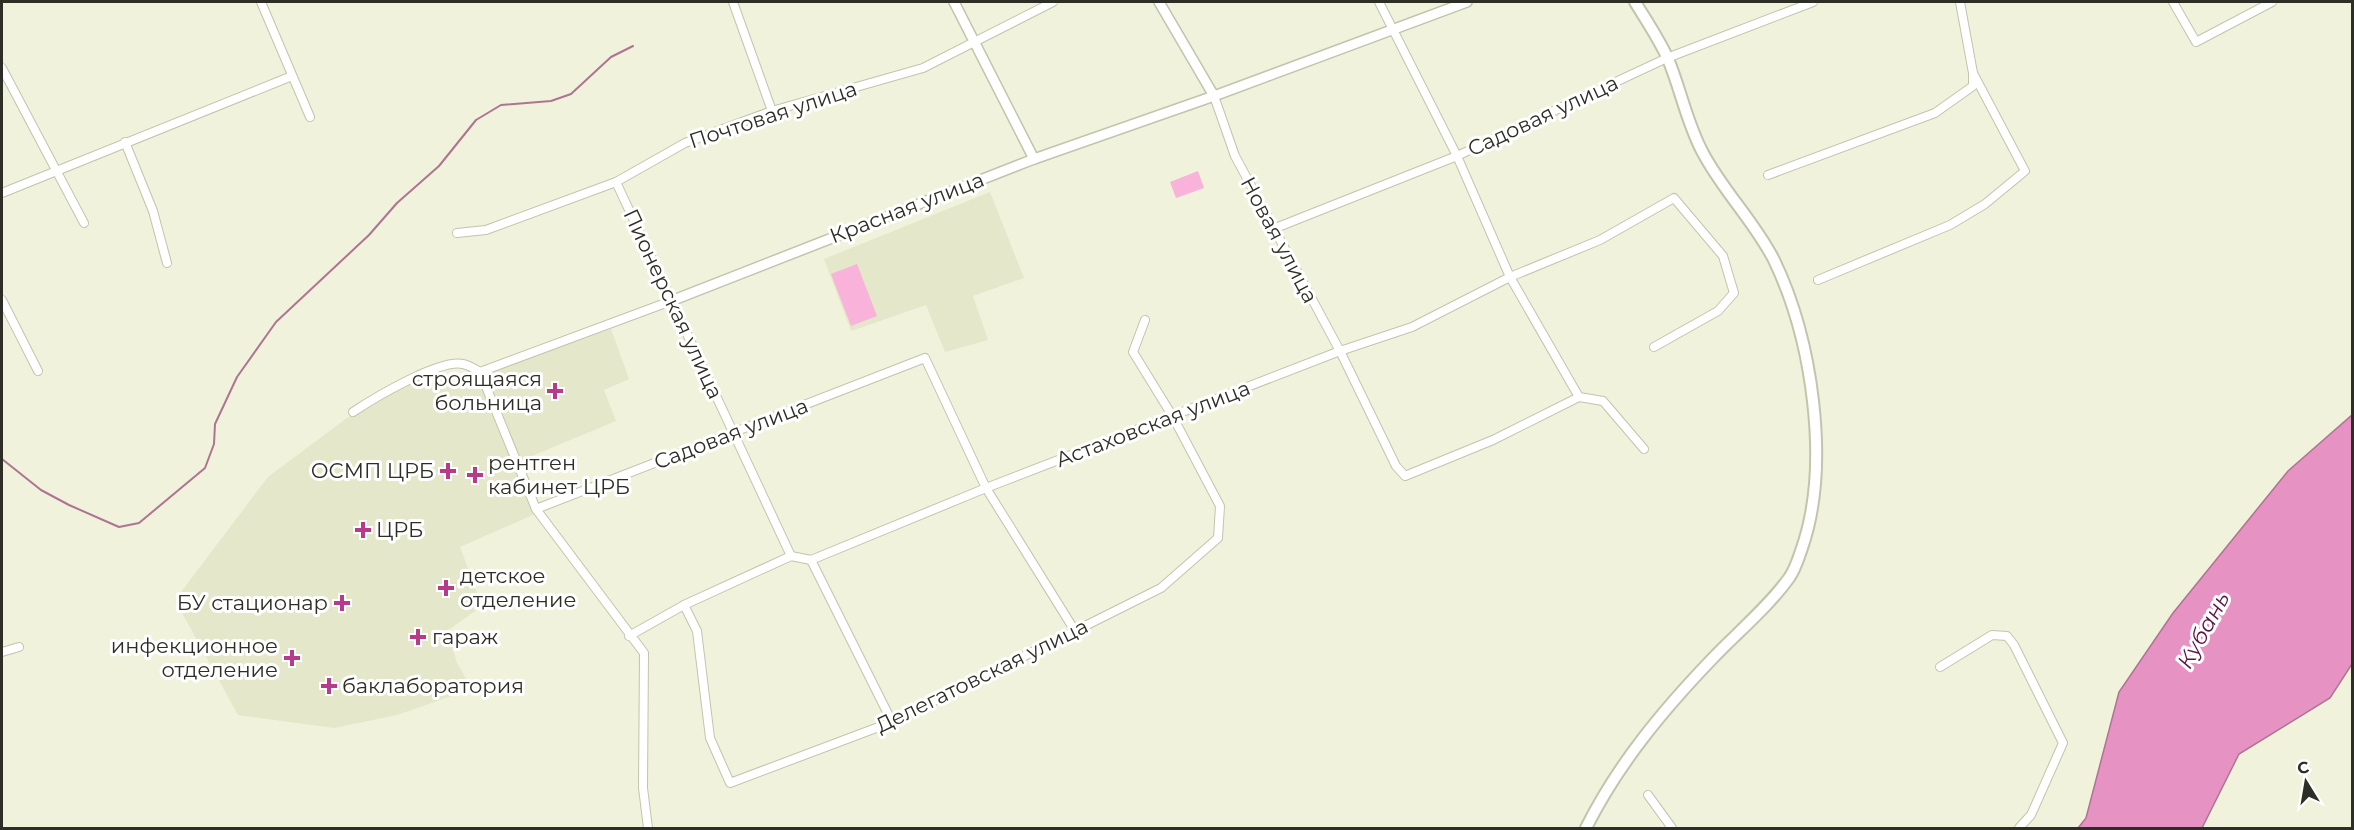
<svg xmlns="http://www.w3.org/2000/svg" width="2354" height="830" viewBox="0 0 2354 830" font-family="Montserrat,sans-serif">
<style>
.built{fill:#e4e7c9}
.green{fill:#f9b2da}
.water{fill:#e692c2;stroke:#ae7493;stroke-width:1.5}
.lines{fill:none;stroke-linecap:round;stroke-linejoin:round}
.stream{stroke:#ae7493;stroke-width:2}
.minor-casing{stroke:#c2c4ae;stroke-width:10}
.tertiary-casing{stroke:#c2c4ae;stroke-width:12}
.secondary-casing{stroke:#c2c4ae;stroke-width:14}
.minor{stroke:#fff;stroke-width:8}
.tertiary{stroke:#fff;stroke-width:9}
.secondary{stroke:#fff;stroke-width:10}
.poi-dot{fill:#b73b8b;stroke:#fff;stroke-width:2}
.labels{text-anchor:middle;stroke-width:6;stroke-linejoin:round;paint-order:stroke}
.street-label{font-size:21px;fill:#2d2e25;stroke:#fff}
.poi-label{font-size:21px;fill:#2d2e25;stroke:#fff;text-anchor:start}
.water-label{font-size:22px;font-style:italic;fill:#5d1344;stroke:#fff}
</style>
<rect width="100%" height="100%" fill="#f0f2db"/>
<!-- built -->
<g class="built">
<polygon points="990,192 1024,278 973,296 988,340 945,352 926,305 851,331 824,259"/>
<polygon points="611,329 629,379 604,390 616,421 520,461 535,514 460,547 482,606 447,631 457,663 472,689 397,715 334,728 238,715 175,600 268,477 347,418 395,390 430,377 451,388"/>
</g>
<!-- green -->
<g class="green">
<polygon points="1198,171 1204,188 1176,198 1170,182"/>
<polygon points="857,264 877,316 851,326 831,274"/>
</g>
<!-- water -->
<polygon class="water" points="2352,415 2352,664 2330,698 2239,754 2202,828 2078,828 2086,818 2119,692 2173,613 2288,471"/>
<g class="lines">
<!-- stream -->
<polyline class="stream" points="2,459 41,490 69,505 119,527 139,523 205,468 214,444 215,424 237,377 276,322 369,235 397,203 439,166 476,120 501,105 551,101 571,94 611,57 633,46"/>
<defs>
<g id="minor">
<polyline points="261,2 310,117"/>
<polyline points="733,2 772,111"/>
<polyline points="1379,2 1457,156 1510,277 1579,397 1603,401 1644,449"/>
<polyline points="2173,2 2196,42 2272,2"/>
<polyline points="2,68 84,223"/>
<polyline points="1214,96 1235,156 1340,351 1396,466 1405,476 1493,440 1579,397"/>
<polyline points="125,142 153,211 167,263"/>
<polyline points="1768,175 1935,113 1973,86 1973,75"/>
<polyline points="616,182 791,556"/>
<polyline points="2,193 292,76"/>
<polyline points="1273,229 1457,156 1667,58 1813,2"/>
<polyline points="457,233 486,230 616,182 685,143 772,111 923,68 1053,2"/>
<polyline points="1818,280 1950,225 1985,204 2025,171 1973,73 1960,2"/>
<polyline points="2,300 38,371"/>
<polyline points="480,372 536,509 644,653 643,788 648,828"/>
<path d="M353 412C374 398 439 359 463 364 468 365 475 369 480 372L671 301"/>
<polyline points="536,509 925,358 986,488 1075,631"/>
<polyline points="811,560 892,722"/>
<polyline points="684,605 697,631 710,738 730,783 892,722 1075,631 1161,588 1218,538 1220,506 1173,417 1133,352 1145,320"/>
<polyline points="629,636 684,605 791,556 811,560 986,488 1340,351 1412,327 1510,277 1600,240 1674,198 1723,256 1734,293 1718,311 1654,347"/>
<polyline points="2,652 19,647"/>
<polyline points="1940,667 1992,635 2007,636 2014,645 2063,743 2031,815 2019,828"/>
<polyline points="1648,795 1672,828"/>
</g>
<g id="tertiary">
<polyline points="954,2 1034,159"/>
<polyline points="1159,2 1214,96"/>
<polyline points="671,301 1034,159 1214,96 1467,2"/>
</g>
<path id="secondary" d="M1586 828C1618 764 1663 710 1713 658 1737 633 1769 606 1789 578 1795 570 1799 557 1802 548 1831 464 1812 339 1774 260 1754 221 1723 191 1703 153 1687 124 1681 90 1668 59 1659 39 1646 20 1635 2"/>
</defs>
<!-- minor casing -->
<use href="#minor" class="minor-casing"/>
<!-- tertiary casing -->
<use href="#tertiary" class="tertiary-casing"/>
<!-- secondary casing -->
<use href="#secondary" class="secondary-casing"/>
<!-- minor -->
<use href="#minor" class="minor"/>
<!-- tertiary -->
<use href="#tertiary" class="tertiary"/>
<!-- secondary -->
<use href="#secondary" class="secondary"/>
</g>
<!-- markers -->
<g class="poi-dot">
<path d="M552 382h6v6h6v6h-6v6h-6v-6h-6v-6h6z"/>
<path d="M445 462h6v6h6v6h-6v6h-6v-6h-6v-6h6z"/>
<path d="M472 466h6v6h6v6h-6v6h-6v-6h-6v-6h6z"/>
<path d="M360 521h6v6h6v6h-6v6h-6v-6h-6v-6h6z"/>
<path d="M443 579h6v6h6v6h-6v6h-6v-6h-6v-6h6z"/>
<path d="M339 594h6v6h6v6h-6v6h-6v-6h-6v-6h6z"/>
<path d="M415 628h6v6h6v6h-6v6h-6v-6h-6v-6h6z"/>
<path d="M289 649h6v6h6v6h-6v6h-6v-6h-6v-6h6z"/>
<path d="M326 677h6v6h6v6h-6v6h-6v-6h-6v-6h6z"/>
</g>
<g class="labels">
<!-- street labels -->
<g class="street-label">
<text transform="translate(773 115) rotate(-18)" y="7">Почтовая улица</text>
<text transform="translate(1543 116) rotate(-25)" y="7">Садовая улица</text>
<text transform="translate(907 208) rotate(-21)" y="7">Красная улица</text>
<text transform="translate(1279 240) rotate(62)" y="7">Новая улица</text>
<text transform="translate(673 304) rotate(65)" y="7">Пионерская улица</text>
<text transform="translate(1153 424) rotate(-21)" y="7">Астаховская улица</text>
<text transform="translate(731 434) rotate(-21)" y="7">Садовая улица</text>
<text transform="translate(982 676) rotate(-26)" y="7">Делегатовская улица</text>
</g>
<!-- poi labels -->
<g class="poi-label">
<text x="542" y="386" text-anchor="end">строящаяся<tspan x="542" dy="24">больница</tspan></text>
<text x="488" y="470">рентген<tspan x="488" dy="24">кабинет ЦРБ</tspan></text>
<text x="434" y="478" text-anchor="end">ОСМП ЦРБ</text>
<text x="376" y="537">ЦРБ</text>
<text x="460" y="583">детское<tspan x="460" dy="24">отделение</tspan></text>
<text x="328" y="610" text-anchor="end">БУ стационар</text>
<text x="432" y="644">гараж</text>
<text x="278" y="653" text-anchor="end">инфекционное<tspan x="278" dy="24">отделение</tspan></text>
<text x="342" y="693">баклаборатория</text>
</g>
<!-- water labels -->
<g class="water-label">
<text transform="translate(2203 630) rotate(-61)" y="8">Кубань</text>
</g>
</g>
<!-- border -->
<rect width="2354" height="830" fill="none" stroke="#2d2e25" stroke-width="6"/>
<!-- north arrow -->
<g transform="translate(2306 782) rotate(349)" stroke="#ffffff" stroke-width="4.5" paint-order="stroke">
<path d="M0-4.5L10 22L0 15L-10 22Z" fill="#2d2e25"/>
<text y="-9" font-size="16" font-weight="bold" text-anchor="middle" fill="#2d2e25">С</text>
</g>
</svg>
